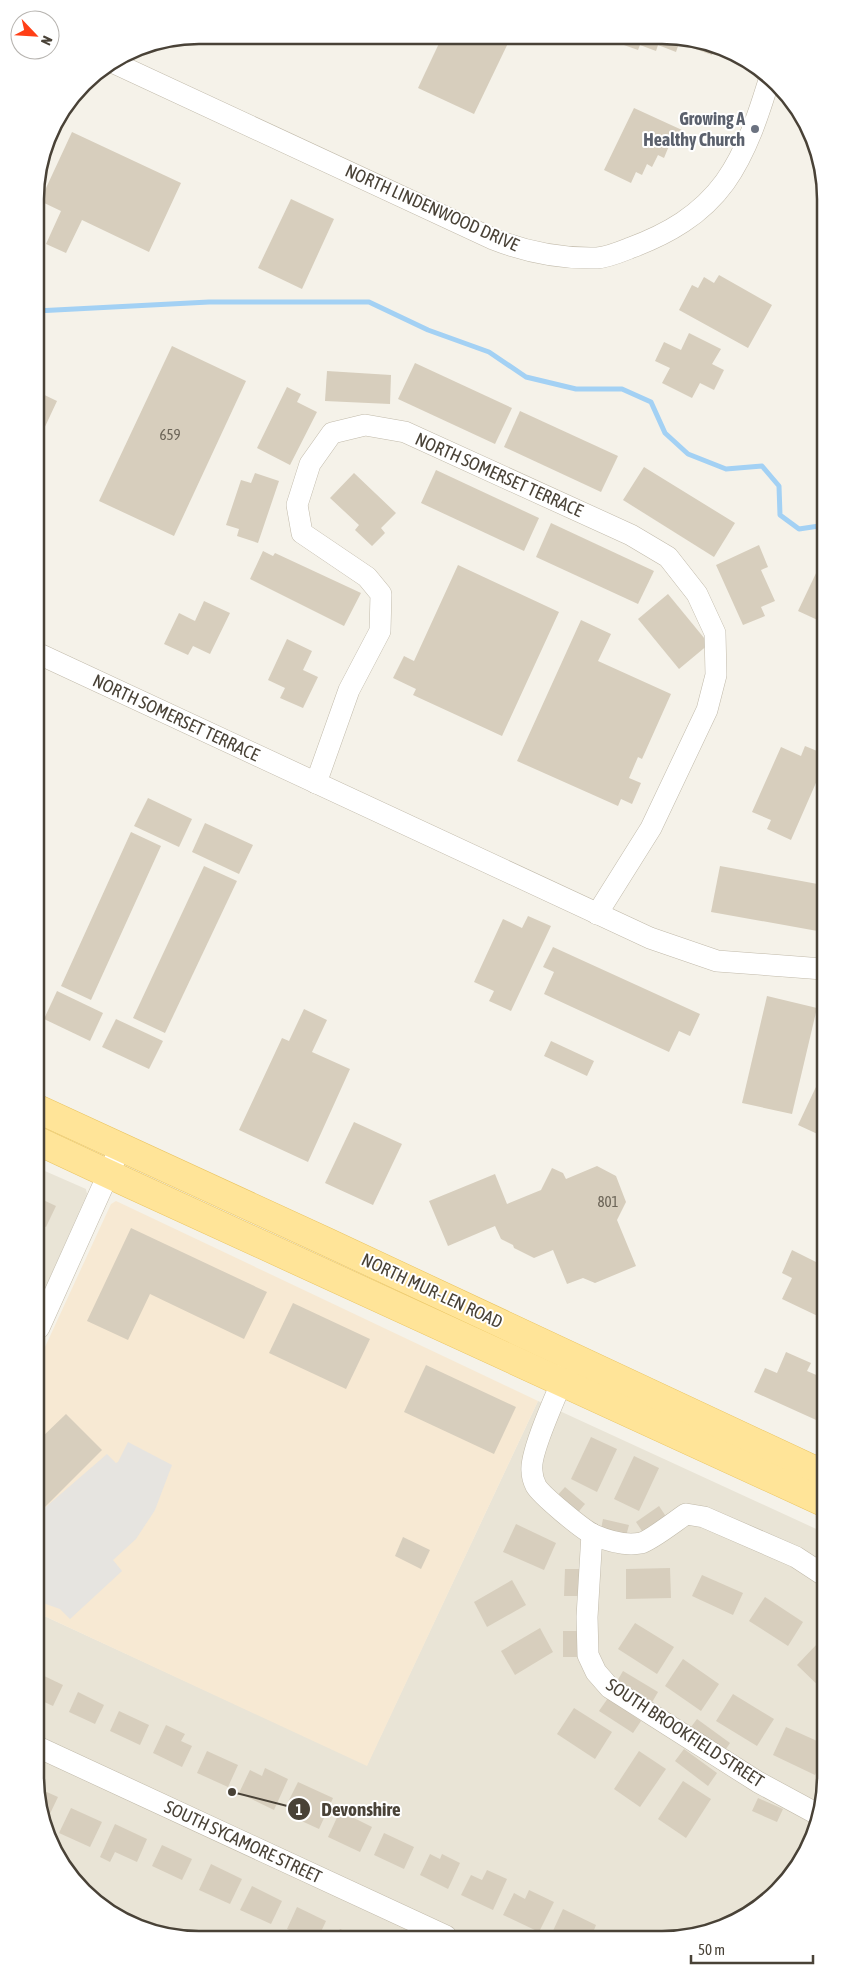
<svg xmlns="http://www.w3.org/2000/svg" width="861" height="1975" viewBox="0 0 861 1975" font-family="'Asap Condensed',sans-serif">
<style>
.residential{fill:#e9e4d6}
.commercial{fill:#f7e9d3}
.parking{fill:#e6e4e0}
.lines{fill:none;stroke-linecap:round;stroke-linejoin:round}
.stream{stroke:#a3d1f4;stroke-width:5}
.building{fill:#d7cebd}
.minor-casing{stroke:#c1baaa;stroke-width:22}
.major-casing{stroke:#eac562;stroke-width:29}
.minor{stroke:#fff;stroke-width:21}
.major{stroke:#ffe498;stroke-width:28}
.worship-dot{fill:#6b7280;stroke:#fff;stroke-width:2}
.labels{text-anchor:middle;stroke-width:4;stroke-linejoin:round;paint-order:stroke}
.number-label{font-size:15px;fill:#6c6558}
.worship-label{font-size:18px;font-weight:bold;fill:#5b616d;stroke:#fff;text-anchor:end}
.street-label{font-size:18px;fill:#494237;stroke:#fff}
.rim{fill:none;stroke:#494237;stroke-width:2.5}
.leader{fill:none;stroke:#494237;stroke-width:2}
.callout-dot{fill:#494237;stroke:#fff;stroke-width:2}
.mark-label{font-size:15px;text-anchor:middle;font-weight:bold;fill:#fff}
.callout-label{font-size:19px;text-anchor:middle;font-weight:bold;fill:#494237;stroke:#fff;stroke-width:4;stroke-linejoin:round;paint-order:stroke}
</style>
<rect width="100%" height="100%" fill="#f5f2e9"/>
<!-- residential -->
<g class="residential">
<polygon points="38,1168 86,1189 87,1194 39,1302"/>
<polygon points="538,1401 825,1533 826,1787 814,1839 786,1884 753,1913 705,1934 167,1937 126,1923 83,1892 41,1819 40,1614 367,1765"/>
</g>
<!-- commercial -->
<polygon class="commercial" points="116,1201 538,1401 367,1766 40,1614 39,1360 111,1204"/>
<!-- parking -->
<polygon class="parking" points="128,1442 172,1465 155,1510 136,1539 113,1560 122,1571 70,1619 60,1609 40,1602 40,1512 107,1454 116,1463 118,1462"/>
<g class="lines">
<!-- stream -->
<polyline class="stream" points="36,311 209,302 369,302 428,330 489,352 526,377 576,389 622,389 651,402 665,433 688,454 726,469 762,466 779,486 780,515 799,529 819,526 822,523"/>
</g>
<!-- building -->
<g class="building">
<polygon points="442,37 511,37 474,114 418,88"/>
<polygon points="623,38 694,38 716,45 712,55 679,43 676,52 658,45 656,51 640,45 638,50 621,44"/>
<polygon points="634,108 682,130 676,143 671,141 664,158 658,155 652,167 647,164 642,175 636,172 631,183 604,170"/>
<polygon points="72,132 181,183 149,252 82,220 66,253 46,244 61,211 40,201"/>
<polygon points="291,199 334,219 302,289 258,268"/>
<polygon points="719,275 772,305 748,348 679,310 692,285 698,288 704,277 714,283"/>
<polygon points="689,333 721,349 712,364 724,370 714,390 700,383 692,398 662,383 670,368 655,361 664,342 681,350"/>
<polygon points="172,346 246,381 174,536 99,501"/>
<polygon points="415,363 512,408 495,444 398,399"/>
<polygon points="327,371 391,375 390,404 325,401"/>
<polygon points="287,387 301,394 297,402 317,412 290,465 257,448"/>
<polygon points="36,391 57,401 36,446"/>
<polygon points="520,411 618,456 601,492 504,447"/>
<polygon points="644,467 735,523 714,557 623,500"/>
<polygon points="436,470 539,518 524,551 421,503"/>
<polygon points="255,473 279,481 258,543 237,536 239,529 226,525 241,480 251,483"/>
<polygon points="354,473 396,513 381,528 385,533 372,546 355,530 359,525 330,498"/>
<polygon points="551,523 654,571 638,604 536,557"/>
<polygon points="759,545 768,567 761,570 775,601 761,607 765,616 743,625 716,565"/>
<polygon points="263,551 273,556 275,553 361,593 344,626 250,579"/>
<polygon points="458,565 559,612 502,736 413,695 416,689 393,678 404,656 414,661"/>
<polygon points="818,569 822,571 822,622 798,611"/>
<polygon points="668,594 709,644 679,669 638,619"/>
<polygon points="204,601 230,613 210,654 193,646 188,655 164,644 179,613 195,621"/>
<polygon points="581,620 611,634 598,661 671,694 642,759 638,757 629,778 641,783 632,804 621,799 618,806 517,761"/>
<polygon points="287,639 312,651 303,670 318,677 303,708 280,698 285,688 268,680"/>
<polygon points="805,746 822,753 822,769 791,840 767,829 771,820 752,812 781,747 801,756"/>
<polygon points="148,798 192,819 179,847 134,826"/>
<polygon points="205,823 253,845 239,874 192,852"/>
<polygon points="131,832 161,846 91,1000 61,986"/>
<polygon points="204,866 237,881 165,1033 133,1018"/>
<polygon points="720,866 823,885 823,932 711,912"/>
<polygon points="528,916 551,926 511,1011 489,1001 494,991 474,982 503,919 522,928"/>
<polygon points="553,947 700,1014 690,1036 679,1031 669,1052 544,994 554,972 543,967"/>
<polygon points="57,991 103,1013 90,1041 44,1019"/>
<polygon points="767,996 817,1008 792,1114 742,1103"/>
<polygon points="304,1009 327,1020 312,1052 350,1069 308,1162 239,1130 282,1038 289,1041"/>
<polygon points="116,1019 163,1041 149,1069 102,1047"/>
<polygon points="551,1041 594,1061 587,1076 544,1056"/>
<polygon points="823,1072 824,1137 798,1125"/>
<polygon points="354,1122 402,1144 373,1205 325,1183"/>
<polygon points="597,1166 616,1176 626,1202 617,1220 636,1266 595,1283 583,1278 567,1284 553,1250 534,1258 514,1248 513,1245 501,1239 495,1226 448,1246 429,1201 495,1174 507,1204 541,1190 552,1168 563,1173 566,1179"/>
<polygon points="39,1198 56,1206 46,1227 39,1224"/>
<polygon points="131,1228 267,1292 244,1339 150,1294 128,1340 87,1321"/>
<polygon points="792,1250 824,1266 824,1319 782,1299 792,1278 782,1273"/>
<polygon points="293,1303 370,1339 346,1389 269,1353"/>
<polygon points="786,1352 811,1363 807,1371 821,1377 824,1370 825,1424 754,1392 765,1368 777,1373"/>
<polygon points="426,1365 516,1407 494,1454 404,1412"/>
<polygon points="66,1414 102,1450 40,1512 39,1440"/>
<polygon points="591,1437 617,1449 597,1492 571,1479"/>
<polygon points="634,1456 659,1468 639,1511 614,1499"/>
<polygon points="565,1487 585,1504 575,1516 555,1498"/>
<polygon points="659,1506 667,1518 644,1534 636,1522"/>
<polygon points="603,1519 629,1525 625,1540 600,1534"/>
<polygon points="516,1524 556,1543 544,1570 503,1552"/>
<polygon points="403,1537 430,1550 421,1569 395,1556"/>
<polygon points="670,1568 671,1598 626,1599 626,1569"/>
<polygon points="565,1569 579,1569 579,1596 564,1596"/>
<polygon points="702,1575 743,1593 733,1615 692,1596"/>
<polygon points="512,1580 526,1605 487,1627 474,1602"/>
<polygon points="765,1597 803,1622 788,1646 749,1621"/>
<polygon points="635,1623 674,1647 657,1674 618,1649"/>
<polygon points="540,1628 553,1652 515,1675 501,1651"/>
<rect x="563" y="1631" width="14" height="26"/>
<polygon points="818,1643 825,1650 825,1692 797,1665"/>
<polygon points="683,1659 719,1684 701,1711 665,1686"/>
<polygon points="623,1671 658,1692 651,1704 616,1683"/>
<polygon points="40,1674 63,1685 53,1706 40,1700"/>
<polygon points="78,1692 104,1705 95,1724 69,1712"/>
<polygon points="733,1694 774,1719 757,1746 716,1721"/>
<polygon points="608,1698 641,1721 633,1733 599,1711"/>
<polygon points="574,1708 612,1732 595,1759 557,1734"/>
<polygon points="119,1711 149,1725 140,1745 110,1731"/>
<polygon points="697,1719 730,1743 722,1755 688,1731"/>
<polygon points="166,1725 185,1734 181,1741 192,1746 182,1767 153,1753"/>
<polygon points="786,1727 826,1745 826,1752 815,1775 773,1755"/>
<polygon points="684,1749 717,1773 708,1786 675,1761"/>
<polygon points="207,1751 238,1765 228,1787 197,1773"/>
<polygon points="639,1751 666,1769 640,1807 614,1789"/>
<polygon points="265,1768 288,1779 274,1810 239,1793 250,1770 262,1776"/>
<polygon points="683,1781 711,1799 686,1838 658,1819"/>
<polygon points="298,1782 333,1798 319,1829 295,1818 299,1809 287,1804"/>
<polygon points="40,1789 58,1797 47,1820 40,1817"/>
<polygon points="758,1798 783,1809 777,1822 752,1811"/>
<polygon points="71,1808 102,1822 90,1847 59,1833"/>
<polygon points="340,1811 372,1827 360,1852 328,1837"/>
<polygon points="115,1824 147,1839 137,1862 115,1852 110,1862 100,1857"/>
<polygon points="384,1833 414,1847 404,1869 374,1855"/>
<polygon points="162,1845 192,1859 182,1880 152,1866"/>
<polygon points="430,1854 440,1859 442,1854 460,1863 448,1889 420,1875"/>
<polygon points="211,1864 242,1879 230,1904 199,1890"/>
<polygon points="487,1870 507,1879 493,1910 461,1895 471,1875 482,1880"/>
<polygon points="252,1886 282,1901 271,1924 240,1910"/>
<polygon points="529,1890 554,1902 539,1932 503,1915 514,1893 525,1899"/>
<polygon points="297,1907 326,1921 319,1936 302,1936 287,1929"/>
<polygon points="563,1909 596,1925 592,1935 555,1935 552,1933"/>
<polygon points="340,1929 356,1936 336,1936"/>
</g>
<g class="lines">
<defs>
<g id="minor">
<path d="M112 62 493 239C526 252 561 259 597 258 608 257 620 252 630 248 668 234 701 215 725 182 747 151 759 113 770 77"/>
<polyline points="37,653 650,938 717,961 823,969"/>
<polyline points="316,783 349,690 380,631 381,594 367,577 302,533 297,505 310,464 332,433 365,425 405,432 631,535 668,557 697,594 715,633 716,675 707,710 651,828 597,914"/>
<polyline points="39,1328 115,1159"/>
<path d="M568 1368C560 1386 529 1454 532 1471 532 1475 534 1482 536 1486 541 1495 583 1530 594 1535 608 1541 625 1546 641 1543 650 1541 677 1520 686 1514L704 1517 796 1557 825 1576"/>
<polyline points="592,1534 587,1617 588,1655 596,1672 610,1688 758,1782 819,1815"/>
<polyline points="40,1748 446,1936"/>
</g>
<g id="major">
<polyline points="38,1109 327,1242 825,1475"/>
<polyline points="38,1141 130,1184 825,1503"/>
</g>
</defs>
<!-- minor casing -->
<use href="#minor" class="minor-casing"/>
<!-- major casing -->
<use href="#major" class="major-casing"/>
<!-- minor -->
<use href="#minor" class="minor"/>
<!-- major -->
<use href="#major" class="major"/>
</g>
<!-- markers -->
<circle class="worship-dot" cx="755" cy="129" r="5"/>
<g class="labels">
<!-- number labels -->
<g class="number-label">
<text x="170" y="440">659</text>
<text x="608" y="1207">801</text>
</g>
<!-- worship labels -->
<g class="worship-label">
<text x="745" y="125">Growing A<tspan x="745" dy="21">Healthy Church</tspan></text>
</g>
<!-- street labels -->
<g class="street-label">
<text transform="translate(432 208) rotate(24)" y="6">NORTH LINDENWOOD DRIVE</text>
<text transform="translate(499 475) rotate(24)" y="6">NORTH SOMERSET TERRACE</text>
<text transform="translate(176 718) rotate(25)" y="6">NORTH SOMERSET TERRACE</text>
<text transform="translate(432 1291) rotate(25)" y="6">NORTH MUR-LEN ROAD</text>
<text transform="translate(685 1733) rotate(33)" y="6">SOUTH BROOKFIELD STREET</text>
<text transform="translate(243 1842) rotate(25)" y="6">SOUTH SYCAMORE STREET</text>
</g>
</g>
<!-- crop -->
<path d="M0 0H861V1975H0ZM199 44H662A155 155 0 0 1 817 199V1776A155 155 0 0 1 662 1931H199A155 155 0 0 1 44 1776V199A155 155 0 0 1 199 44Z" fill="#fff" fill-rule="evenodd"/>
<path class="rim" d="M199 44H662A155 155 0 0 1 817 199V1776A155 155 0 0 1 662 1931H199A155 155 0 0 1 44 1776V199A155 155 0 0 1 199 44Z"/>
<!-- callouts -->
<path class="leader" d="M232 1792L299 1809"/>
<g class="callout-dot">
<circle cx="232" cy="1792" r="5"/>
<circle cx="299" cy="1809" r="12"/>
</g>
<g class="mark-label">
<text x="299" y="1815">1</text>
</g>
<g class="callout-label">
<text x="361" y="1816">Devonshire</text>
</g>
<!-- north arrow -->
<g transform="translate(35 35) rotate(115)"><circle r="24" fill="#ffffff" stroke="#b6b3af"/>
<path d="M0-4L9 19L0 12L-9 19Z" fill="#ff3f16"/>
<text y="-8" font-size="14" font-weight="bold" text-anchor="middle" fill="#494237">N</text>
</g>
<!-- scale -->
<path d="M691 1955v8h122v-8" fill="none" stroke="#494237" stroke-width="2.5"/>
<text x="698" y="1955" font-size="15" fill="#494237" stroke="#ffffff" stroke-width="4" paint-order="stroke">50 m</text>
</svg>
